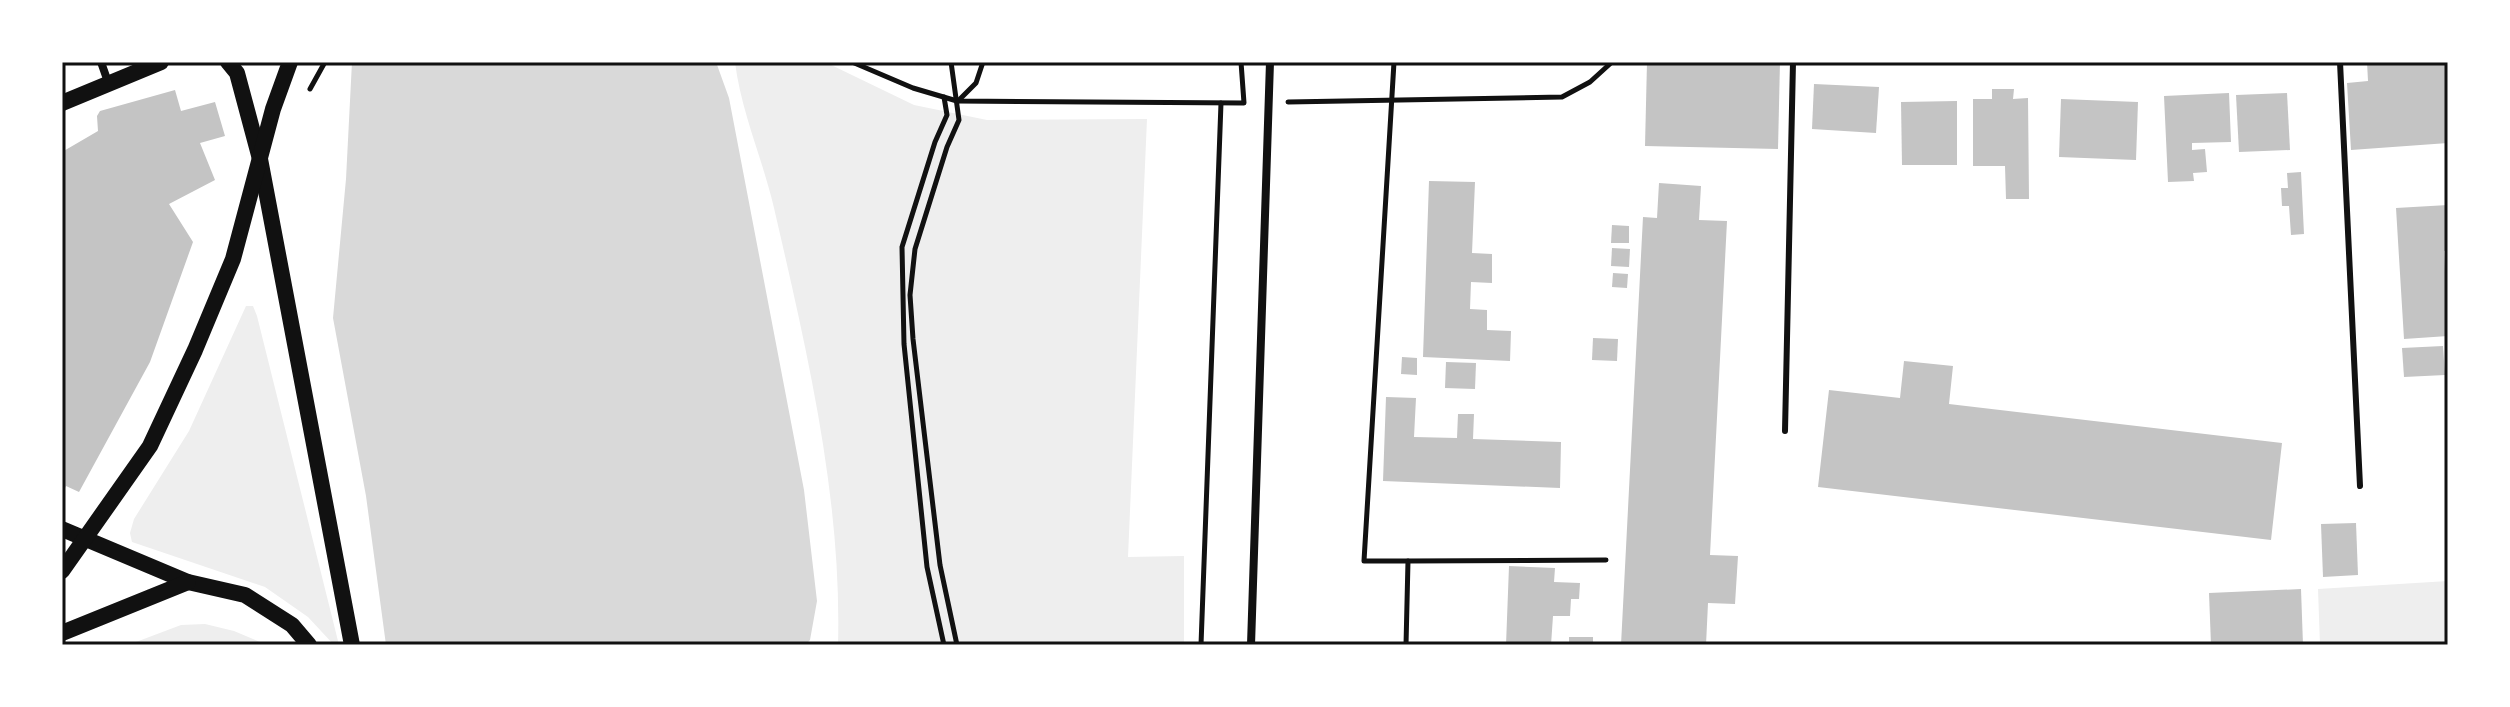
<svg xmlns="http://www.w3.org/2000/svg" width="2510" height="707" viewBox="0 0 2510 707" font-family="Manrope,sans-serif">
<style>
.green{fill:#eee}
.water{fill:#d9d9d9}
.building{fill:#c4c4c4}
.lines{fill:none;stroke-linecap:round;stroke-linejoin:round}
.path{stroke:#111;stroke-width:5}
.service{stroke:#111;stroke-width:6}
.minor{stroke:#111;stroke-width:8}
.secondary{stroke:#111;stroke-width:16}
.neatline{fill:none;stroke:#111;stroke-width:3}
</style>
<rect width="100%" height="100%" fill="#fff"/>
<!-- green -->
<g class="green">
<path d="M735 62H825L914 105 987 120 1147 119 1128 557 1184 556V645H838C842 498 807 351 774 208 763 160 741 112 735 62Z"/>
<polygon points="246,306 253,306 257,316 339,645 334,645 308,617 265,587 132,542 130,533 134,519 189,431"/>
<polygon points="2448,581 2448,645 2320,645 2318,589"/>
<polygon points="205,624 234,631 267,645 128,645 181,625"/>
</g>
<!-- water -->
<polygon class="water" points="352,62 716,62 729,98 804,490 817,601 810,640 805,645 386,645 366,496 333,318 346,179"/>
<!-- building -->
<g class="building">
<polygon points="1647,62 1780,62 1778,149 1645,146"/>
<polygon points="2367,62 2448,62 2448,143 2351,150 2347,83 2368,81"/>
<polygon points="1814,84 1879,87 1876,133 1812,129"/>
<polygon points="1992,89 2014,89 2013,99 2028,98 2029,199 2006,199 2005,166 1973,166 1973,99 1992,99"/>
<polygon points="175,90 181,111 215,102 225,136 200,143 215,180 169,204 193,242 150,362 79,492 66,486 62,494 62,152 98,131 97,116 100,111"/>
<polygon points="2229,93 2231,142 2192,143 2192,150 2205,149 2207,172 2193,173 2194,181 2168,182 2164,96"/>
<polygon points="2287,93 2290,150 2239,152 2236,95"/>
<polygon points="2061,99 2138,102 2136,160 2059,157"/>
<polygon points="1957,101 1957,165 1902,165 1901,102"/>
<polygon points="2301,172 2304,234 2291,235 2289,206 2282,206 2281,188 2288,188 2287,173"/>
<polygon points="1429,181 1475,182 1472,253 1492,254 1492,283 1471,282 1470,309 1487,310 1487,330 1511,331 1510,361 1423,357"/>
<polygon points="1659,183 1701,186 1699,220 1727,221 1710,555 1738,556 1735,604 1708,603 1706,645 1621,645 1643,217 1657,218"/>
<polygon points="2448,205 2448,250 2444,251 2448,336 2404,339 2396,208"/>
<polygon points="1612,225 1629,226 1629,243 1611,243"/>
<polygon points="1612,248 1630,249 1629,267 1611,266"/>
<polygon points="1613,273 1628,274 1627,288 1612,287"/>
<polygon points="1593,338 1618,339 1617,361 1592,360"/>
<polygon points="2443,346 2445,375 2404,377 2402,348"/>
<polygon points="1402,357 1417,358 1417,375 1401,374"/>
<polygon points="1904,361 1953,366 1949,404 2282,443 2271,540 1818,487 1829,390 1900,398"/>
<polygon points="1446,362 1476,363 1475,389 1445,388"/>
<polygon points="1386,397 1416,398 1414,437 1457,438 1458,414 1474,414 1473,439 1561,442 1560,488 1383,481"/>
<polygon points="2356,523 2358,575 2323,577 2321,524"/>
<polygon points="1509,566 1555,568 1554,582 1580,583 1579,599 1571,599 1570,616 1553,616 1551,645 1506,645"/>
<polygon points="2301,589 2303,645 2211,645 2209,593"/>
<rect x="1569" y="637" width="24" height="8"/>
</g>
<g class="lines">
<!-- path -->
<g class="path">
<polyline points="852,62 913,88 957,101 1244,103 1241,62"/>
<polyline points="951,62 959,120 947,147 915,249 910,295 913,339 940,565 957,645"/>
<polyline points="1394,62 1364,561 1408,561"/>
<polyline points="310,89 325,62"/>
<polyline points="958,101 976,83 983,62"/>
<polyline points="1288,102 1562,97 1590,82 1612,62"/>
<polyline points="944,645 927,567 904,344 902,247 935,142 947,115 944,97"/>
<polyline points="1201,645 1221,103"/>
<polyline points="1406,645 1408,561 1606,560"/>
</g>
<!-- service -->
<g class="service">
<polyline points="2340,62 2360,486"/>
<polyline points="1785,431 1793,62"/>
</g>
<!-- minor -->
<g class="minor">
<polyline points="101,62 108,82"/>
<polyline points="1251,645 1270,62"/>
</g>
<!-- secondary -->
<g class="secondary">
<polyline points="228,62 237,73 260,159 352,645"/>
<polyline points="62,103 161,62"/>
<polyline points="62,529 188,582 245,595 292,625 309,645"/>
<polyline points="62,571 150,446 195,350 233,259 273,109 290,62"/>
<polyline points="62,633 188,582"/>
</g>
</g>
<!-- border -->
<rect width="2510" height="707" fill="none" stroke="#ffffff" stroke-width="128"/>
<rect x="64" y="64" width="2382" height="579" class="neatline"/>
</svg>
